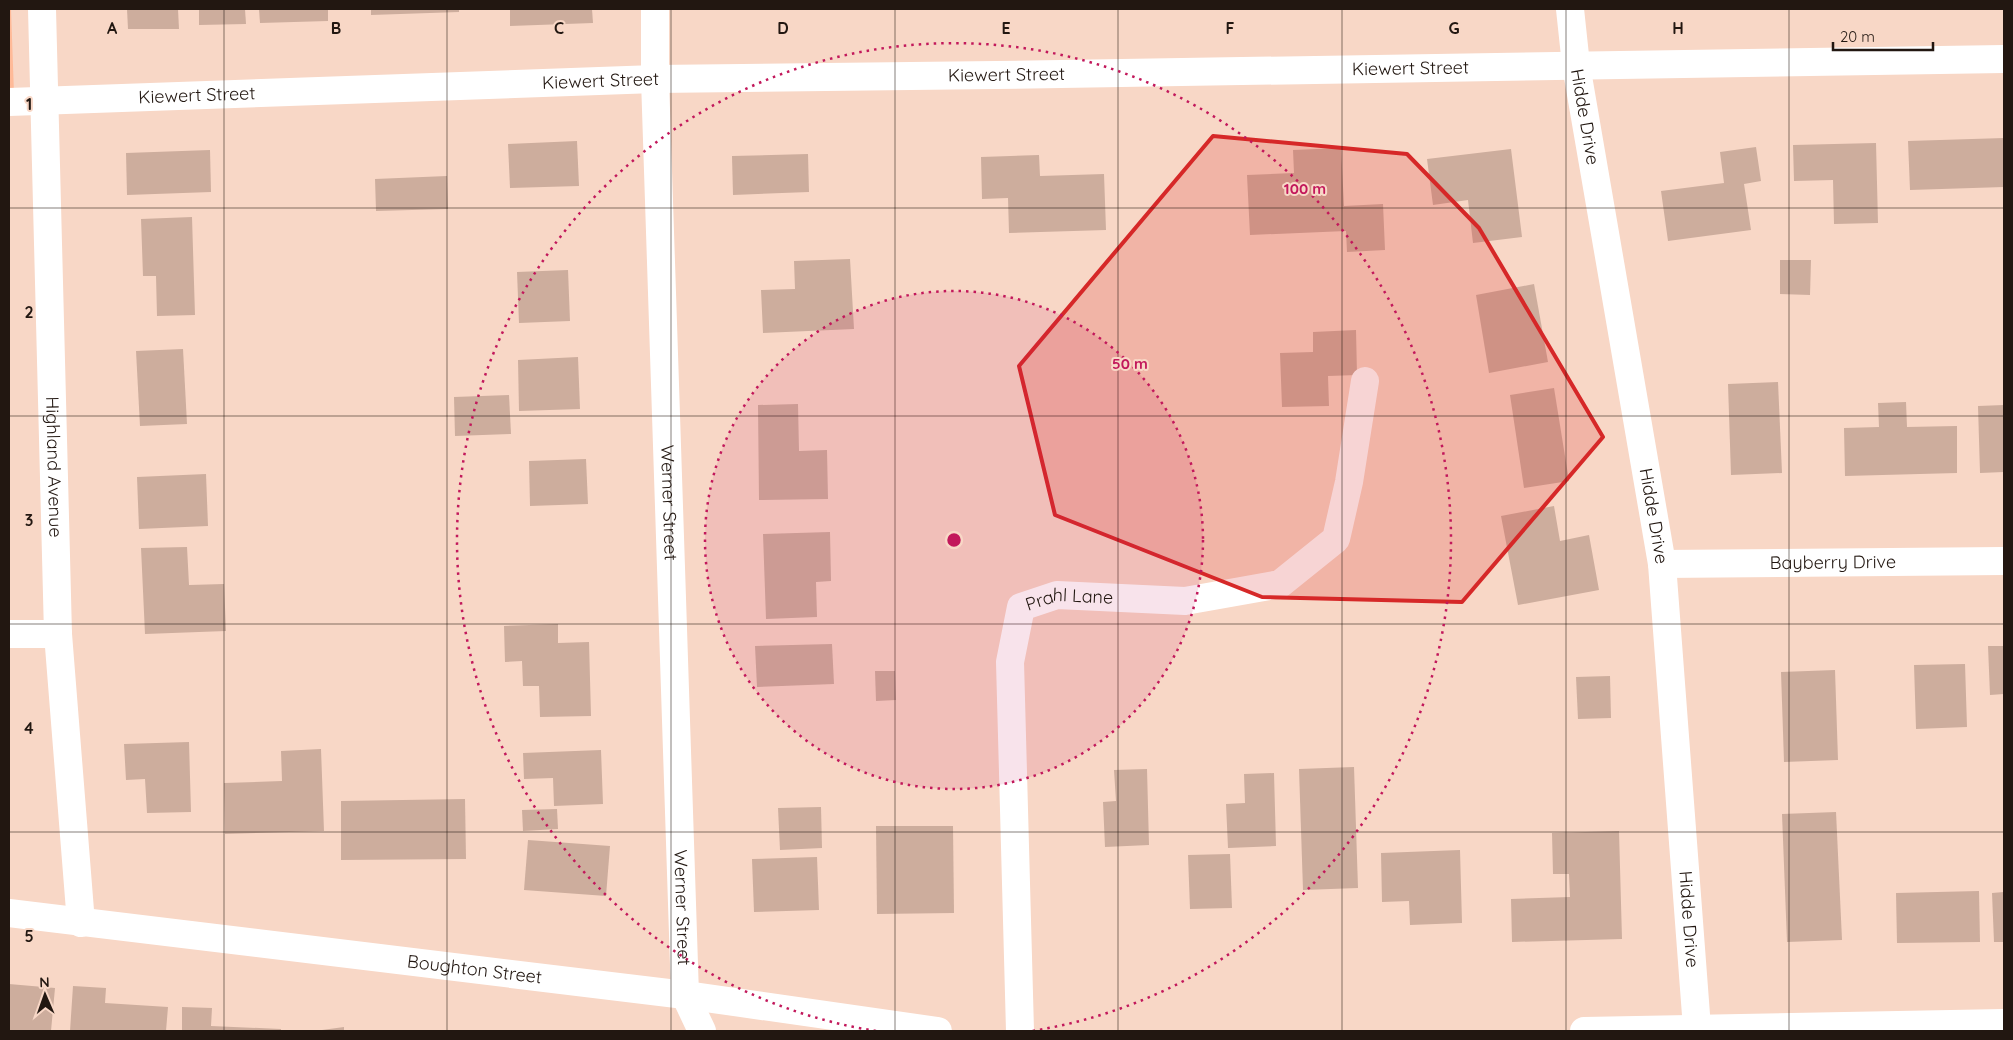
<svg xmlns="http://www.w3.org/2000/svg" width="2013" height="1040" viewBox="0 0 2013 1040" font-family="Quicksand,sans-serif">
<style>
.green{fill:#ffba98}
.building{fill:#cdad9d}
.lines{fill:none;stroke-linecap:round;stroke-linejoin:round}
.minor{stroke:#fff;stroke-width:28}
.marked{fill:#d62828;fill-opacity:0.2;stroke:#d62828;stroke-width:4;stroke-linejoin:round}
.grid{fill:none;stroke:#221711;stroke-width:1;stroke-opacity:0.55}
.ring{fill:none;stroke:#c2185b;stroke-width:2.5;stroke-dasharray:2.5 5}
.labels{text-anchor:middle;stroke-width:4;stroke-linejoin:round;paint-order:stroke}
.street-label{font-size:18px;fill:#221711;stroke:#f8d7c6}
.grid-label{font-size:16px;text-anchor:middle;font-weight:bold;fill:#221711;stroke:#f8d7c6;stroke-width:4;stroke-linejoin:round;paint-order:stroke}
.centre{fill:#c2185b;stroke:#f8d7c6;stroke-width:2.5}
.ring-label{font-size:15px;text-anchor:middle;font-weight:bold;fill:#c2185b;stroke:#f8d7c6;stroke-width:4;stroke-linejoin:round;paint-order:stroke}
</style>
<rect width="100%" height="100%" fill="#f8d7c6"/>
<!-- green -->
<polygon class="green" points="9,9 11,9 14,94 9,95"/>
<!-- building -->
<g class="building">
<polygon points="127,9 178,9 179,29 128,29"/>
<polygon points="199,9 245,9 246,24 199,25"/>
<polygon points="259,9 328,9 328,21 260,23"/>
<polygon points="371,9 459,9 459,12 371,15"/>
<polygon points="510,9 592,9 593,23 510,26"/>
<polygon points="2004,138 2004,187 1910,190 1908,141"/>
<polygon points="577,141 579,186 510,188 508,144"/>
<polygon points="1876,143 1878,223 1834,224 1833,180 1794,181 1793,145"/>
<polygon points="1756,147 1761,181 1744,184 1751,230 1668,241 1661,191 1724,183 1720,152"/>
<polygon points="1341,148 1344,206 1383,204 1385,250 1347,252 1346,231 1250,235 1247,175 1294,173 1293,150"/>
<polygon points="1511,149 1522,237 1473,243 1468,200 1433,205 1427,159"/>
<polygon points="210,150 211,192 127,195 126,153"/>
<polygon points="808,154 809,192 733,195 732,156"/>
<polygon points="1039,155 1040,176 1104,174 1106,230 1009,233 1008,198 982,199 981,157"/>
<polygon points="447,176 448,209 376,211 375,179"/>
<polygon points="192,217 195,315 157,316 156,276 143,276 141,219"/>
<polygon points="850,259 854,329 763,333 761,290 795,289 794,261"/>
<polygon points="1780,260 1811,260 1810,295 1780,294"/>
<polygon points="568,270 570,321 519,323 517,272"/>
<polygon points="1534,284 1548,362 1489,373 1476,295"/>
<polygon points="1356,330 1357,375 1328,376 1329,406 1282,407 1280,353 1313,352 1313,332"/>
<polygon points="183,349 187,424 140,426 136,351"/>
<polygon points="578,357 580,409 519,411 518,360"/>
<polygon points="1778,382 1782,473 1731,475 1728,384"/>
<polygon points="1554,388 1569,481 1524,488 1510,395"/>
<polygon points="509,395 511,434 455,436 454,397"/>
<polygon points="1906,402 1907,427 1957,426 1957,473 1845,476 1844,428 1879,427 1878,403"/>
<polygon points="798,404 799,451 827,450 828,499 759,500 758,405"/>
<polygon points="2004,405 2004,472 1980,473 1978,406"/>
<polygon points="586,459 588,504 530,506 529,461"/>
<polygon points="206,474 208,526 139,529 137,477"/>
<polygon points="1554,506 1560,541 1589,535 1599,590 1518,605 1501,516"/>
<polygon points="830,532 831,581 816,582 817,617 766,619 763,534"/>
<polygon points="187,547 189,585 224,584 226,631 145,634 141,548"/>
<polygon points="558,624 558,643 589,642 591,716 540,717 539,686 523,686 522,661 505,662 504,626"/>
<polygon points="832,644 834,684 757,687 755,646"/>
<polygon points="1988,646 2004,646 2004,694 1990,695"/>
<polygon points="1965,664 1967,727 1916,729 1914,665"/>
<polygon points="1835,670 1838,760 1784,762 1781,672"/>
<polygon points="875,671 895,671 896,700 876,701"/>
<polygon points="1610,676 1611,718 1578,719 1576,677"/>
<polygon points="189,742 191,812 147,813 145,779 126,780 124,744"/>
<polygon points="321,749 324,831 225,834 224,783 282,781 281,751"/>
<polygon points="601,750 603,804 554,806 553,778 524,779 523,753"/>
<polygon points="1354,767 1358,888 1303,890 1299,769"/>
<polygon points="1147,769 1149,845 1105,847 1103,802 1116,801 1114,770"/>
<polygon points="1274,773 1276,846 1228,848 1226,804 1245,803 1244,774"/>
<polygon points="465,799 466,859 341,860 341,801"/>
<polygon points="821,807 822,848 780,850 778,808"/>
<polygon points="557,809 558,829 523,831 522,810"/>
<polygon points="1836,812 1842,940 1787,942 1782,814"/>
<polygon points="876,826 953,826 954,913 877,914"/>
<polygon points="1619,831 1622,939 1512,942 1511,899 1570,897 1569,874 1553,874 1552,833"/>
<polygon points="528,840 610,846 606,896 524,890"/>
<polygon points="1460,850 1462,923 1410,925 1409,901 1382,902 1381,853"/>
<polygon points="1230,854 1232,908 1190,909 1188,855"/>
<polygon points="817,857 819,910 754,912 752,859"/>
<polygon points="1979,891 1980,942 1897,943 1896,893"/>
<polygon points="2004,892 2004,942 1994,942 1992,893"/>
<polygon points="9,984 55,988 51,1031 9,1031"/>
<polygon points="73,986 106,988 105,1003 168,1007 166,1031 70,1031"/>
<polygon points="182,1007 212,1008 211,1026 281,1029 281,1031 182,1031"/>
<polygon points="344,1027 344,1031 322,1031 322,1030"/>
</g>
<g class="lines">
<!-- minor -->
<g class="minor">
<path id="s1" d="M42 9 58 634 81 923"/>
<path id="s2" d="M655 9V79L685 995 702 1031"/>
<path id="s3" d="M1570 9 1576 65 1662 564 1697 1028"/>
<path id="s4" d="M9 102 655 79 996 75 2004 59"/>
<path id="s5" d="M1662 564 2004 561"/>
<polyline points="9,634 58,634"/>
<path id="s6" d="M9 913 685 995 938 1031"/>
<path id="s7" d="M1020 1031 1010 662 1021 607 1057 595 1185 601 1280 584 1336 539 1349 482 1365 381"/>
<polyline points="1584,1031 2004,1023"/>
</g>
</g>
<!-- marked area -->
<path class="marked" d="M1213 136 1407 154 1479 228 1603 437 1462 602 1262 597 1055 515 1019 366Z"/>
<!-- grid -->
<path class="grid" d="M224 9V1031M447 9V1031M671 9V1031M895 9V1031M1118 9V1031M1342 9V1031M1566 9V1031M1789 9V1031M9 208H2004M9 416H2004M9 624H2004M9 832H2004"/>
<!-- distance rings -->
<circle cx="954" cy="540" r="249" fill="#c2185b" fill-opacity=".12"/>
<g class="ring">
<circle cx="954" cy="540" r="249"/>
<path d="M876 1031A497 497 0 1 1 1032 1031"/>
</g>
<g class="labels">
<!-- street labels -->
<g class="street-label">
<text dy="6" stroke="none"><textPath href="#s4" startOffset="1402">Kiewert Street</textPath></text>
<text dy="6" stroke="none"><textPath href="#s4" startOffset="998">Kiewert Street</textPath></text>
<text dy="6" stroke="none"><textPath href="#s4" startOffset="592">Kiewert Street</textPath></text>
<text dy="6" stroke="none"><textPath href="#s4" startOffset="188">Kiewert Street</textPath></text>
<text dy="6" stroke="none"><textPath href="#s3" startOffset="109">Hidde Drive</textPath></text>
<text dy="6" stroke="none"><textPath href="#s1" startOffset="458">Highland Avenue</textPath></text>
<text dy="6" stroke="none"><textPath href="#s2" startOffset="494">Werner Street</textPath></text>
<text dy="6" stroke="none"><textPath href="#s3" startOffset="514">Hidde Drive</textPath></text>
<text dy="6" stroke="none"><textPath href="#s5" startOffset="171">Bayberry Drive</textPath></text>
<text dy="6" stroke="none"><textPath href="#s7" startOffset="475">Prahl Lane</textPath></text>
<text dy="6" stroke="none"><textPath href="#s2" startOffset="899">Werner Street</textPath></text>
<text dy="6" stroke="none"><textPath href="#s3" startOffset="919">Hidde Drive</textPath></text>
<text dy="6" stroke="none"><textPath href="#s6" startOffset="469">Boughton Street</textPath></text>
</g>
</g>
<g class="grid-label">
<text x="112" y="34">A</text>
<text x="336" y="34">B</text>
<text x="559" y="34">C</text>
<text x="783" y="34">D</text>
<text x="1006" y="34">E</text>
<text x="1230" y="34">F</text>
<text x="1454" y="34">G</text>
<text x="1678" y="34">H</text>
<text x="29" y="110">1</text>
<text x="29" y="318">2</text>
<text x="29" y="526">3</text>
<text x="29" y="734">4</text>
<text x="29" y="942">5</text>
</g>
<circle cx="954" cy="540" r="8" class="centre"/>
<g class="ring-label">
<text x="1305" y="194">100 m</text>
<text x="1130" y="369">50 m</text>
</g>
<!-- border -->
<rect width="2013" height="1040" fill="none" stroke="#221711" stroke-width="20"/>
<!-- north arrow -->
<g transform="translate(45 995) rotate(358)" stroke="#f8d7c6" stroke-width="4" paint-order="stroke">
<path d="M0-4L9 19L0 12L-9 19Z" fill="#221711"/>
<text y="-8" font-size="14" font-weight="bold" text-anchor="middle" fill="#221711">N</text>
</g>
<!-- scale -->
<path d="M1833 42v8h100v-8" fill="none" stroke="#221711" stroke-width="2.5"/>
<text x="1840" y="42" font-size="15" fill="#221711" stroke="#f8d7c6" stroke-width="4" paint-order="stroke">20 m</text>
</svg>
